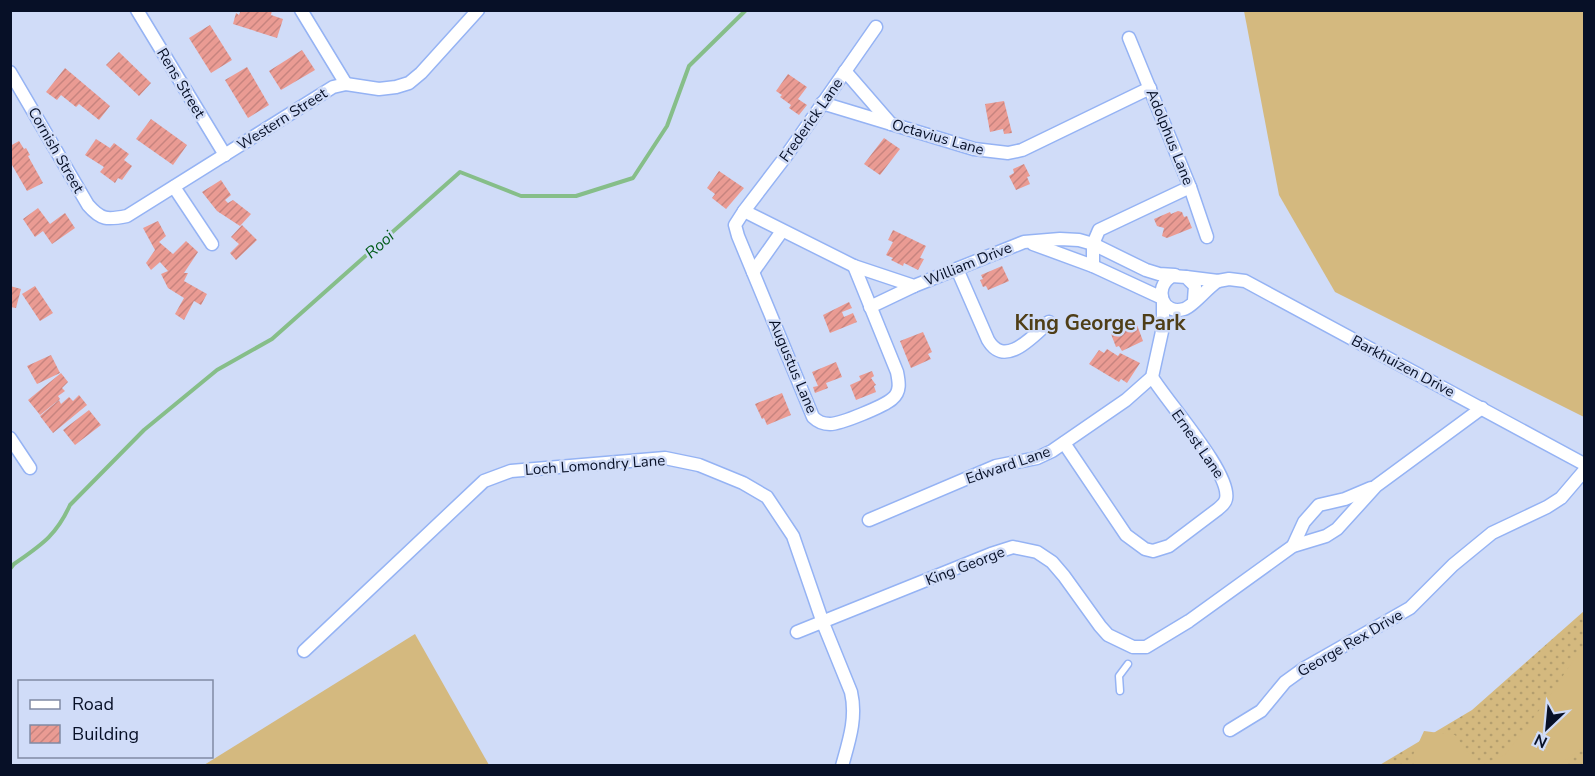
<svg xmlns="http://www.w3.org/2000/svg" width="1595" height="776" viewBox="0 0 1595 776" font-family="'Nunito Sans',sans-serif">
<style>
.grass{fill:url(#grass-dots)}
.pitch{fill:#d4b97f}
.lines{fill:none;stroke-linecap:round;stroke-linejoin:round}
.stream{stroke:#86be89;stroke-width:4}
.building{fill:url(#building-hatch)}
.service-casing{stroke:#95b3f4;stroke-width:9}
.minor-casing{stroke:#95b3f4;stroke-width:15}
.service{stroke:#fff;stroke-width:6}
.minor{stroke:#fff;stroke-width:12}
.labels{text-anchor:middle;stroke-width:5;stroke-linejoin:round;paint-order:stroke}
.street-label{font-size:15px;fill:#071027;stroke:#d0dcf8}
.water-label{font-size:16px;font-style:italic;fill:#015b18;stroke:#d0dcf8}
.district-label{font-size:21px;font-weight:bold;fill:#4f3e17;stroke:#d0dcf8}
</style>
<defs>
<pattern id="grass-dots" width="8" height="8" patternUnits="userSpaceOnUse" patternTransform="scale(1.5)"><rect width="8" height="8" fill="#d4b97f"/><path d="M2 2h.1M6 6h.1" fill="none" stroke="#b49e6e" stroke-width="1.8" stroke-linecap="round"/></pattern>
<pattern id="building-hatch" width="6" height="6" patternUnits="userSpaceOnUse" patternTransform="scale(1.5)"><rect width="6" height="6" fill="#ea9b93"/><path d="M-1 1l2-2M0 6l6-6M5 7l2-2" fill="none" stroke="#c7847f"/></pattern>
</defs>
<rect width="100%" height="100%" fill="#d0dcf8"/>
<!-- grass -->
<polygon class="grass" points="1584,611 1584,765 1378,766 1472,710"/>
<!-- pitch -->
<g class="pitch">
<polygon points="1244,11 1584,11 1584,417 1335,292 1279,195"/>
<polygon points="415,634 489,765 204,765"/>
<polygon points="1584,644 1584,747 1563,762 1561,765 1416,765 1413,755 1424,731 1455,735 1468,753 1481,765 1505,755 1547,700"/>
</g>
<g class="lines">
<!-- stream -->
<path class="stream" d="M10 569 14 564C41 545 56 536 70 505L144 430 217 370 272 339 460 172 521 196H576L633 178 667 126 689 66 746 10"/>
</g>
<!-- building -->
<g class="building">
<polygon points="241,10 272,10 271,15 283,19 277,38 233,24 236,13 239,15"/>
<polygon points="210,25 232,60 211,73 189,38"/>
<polygon points="302,50 315,70 281,90 269,71"/>
<polygon points="119,52 151,83 139,96 106,65"/>
<polygon points="247,67 269,105 248,118 225,80"/>
<polygon points="65,68 110,106 99,120 79,104 76,107 61,95 57,100 46,92"/>
<polygon points="788,74 807,87 798,99 807,105 799,115 789,108 791,105 780,97 782,95 776,91"/>
<polygon points="1004,101 1012,133 1004,134 1003,129 990,132 985,104"/>
<polygon points="151,119 187,145 173,165 136,139"/>
<polygon points="884,138 900,149 880,175 864,164"/>
<polygon points="96,139 110,148 114,143 129,154 124,160 132,166 122,180 118,178 115,183 100,172 104,167 85,155"/>
<polygon points="19,141 24,149 26,148 30,155 28,156 43,183 27,191 12,165 10,166 10,146"/>
<polygon points="1024,164 1030,176 1027,177 1030,184 1016,190 1009,176 1014,173 1013,169"/>
<polygon points="719,171 744,188 726,209 712,198 715,194 707,188"/>
<polygon points="221,180 231,195 225,200 228,203 233,200 251,214 240,226 217,211 202,192"/>
<polygon points="38,208 50,224 65,213 75,228 52,244 43,231 35,237 23,219"/>
<polygon points="1178,211 1182,212 1184,217 1187,216 1192,228 1167,238 1162,236 1164,228 1157,226 1154,219 1170,212 1171,214"/>
<polygon points="158,221 166,236 159,242 173,254 186,241 198,252 184,273 188,273 184,281 207,294 201,305 194,301 184,320 175,314 184,298 168,288 161,274 168,271 160,262 151,270 146,263 155,250 143,228"/>
<polygon points="242,225 257,240 236,260 230,253 239,244 231,237"/>
<polygon points="893,230 926,246 920,258 924,259 918,270 904,263 903,266 891,260 893,258 886,255 893,242 888,240"/>
<polygon points="1002,266 1009,281 988,290 986,286 983,287 980,280 983,279 981,275"/>
<polygon points="10,286 21,289 16,308 10,307"/>
<polygon points="35,286 53,313 40,321 22,294"/>
<polygon points="849,302 852,308 842,312 844,317 853,313 857,322 830,333 823,315"/>
<polygon points="1123,318 1127,328 1137,325 1143,341 1122,351 1119,346 1116,347 1111,334 1114,333 1110,323"/>
<polygon points="923,332 932,352 928,354 931,359 911,368 900,341"/>
<polygon points="1107,349 1118,356 1120,353 1140,363 1127,383 1121,379 1119,382 1089,364 1099,350 1104,353"/>
<polygon points="51,355 60,373 37,384 27,366"/>
<polygon points="836,362 842,377 826,383 828,388 815,393 813,387 818,386 812,372"/>
<polygon points="872,371 874,376 871,378 876,385 874,386 876,392 856,400 850,385 861,380 859,376"/>
<polygon points="61,373 68,382 62,388 65,391 58,396 60,399 40,415 28,400"/>
<polygon points="782,393 791,415 767,425 764,418 762,419 755,404"/>
<polygon points="79,395 87,405 53,433 40,416 59,400 61,404 69,397 73,401"/>
<polygon points="89,410 101,425 75,445 63,430"/>
</g>
<g class="lines">
<defs>
<polyline id="service" points="1120,691 1119,676 1128,664"/>
<g id="minor">
<polyline points="137,10 225,155"/>
<polyline points="301,10 346,84"/>
<polyline points="1129,38 1190,187 1207,237"/>
<polyline points="845,71 891,124"/>
<path d="M10 72 88 205C101 220 107 220 127 216L333 87 346 84 379 89 396 87 409 83 421 73 478 10"/>
<polyline points="822,103 974,149 1008,153 1022,150 1150,88"/>
<polyline points="174,187 212,244"/>
<polyline points="744,211 854,266 914,286 1024,242 1060,239 1079,240 1093,244 1146,270 1159,274 1175,275"/>
<polyline points="1033,244 1093,266 1162,298"/>
<path d="M854 266 897 372C899 382 901 392 892 399 884 406 841 424 830 424 822 424 818 422 813 417L738 236 735 225 744 211 786 156 876 27"/>
<polyline points="1093,266 1093,244 1099,230 1190,187"/>
<path d="M957 269 988 340C1005 369 1033 336 1049 322"/>
<polyline points="753,272 782,231"/>
<polyline points="1186,277 1218,281 1229,279 1245,281 1584,464"/>
<path d="M1194 300 1195 286 1186 277 1172 276C1152 288 1163 316 1184 309 1192 307 1207 288 1218 281"/>
<polyline points="870,307 914,286"/>
<polyline points="10,438 30,468"/>
<path d="M1064 443 1126 535 1145 549 1153 551 1169 546 1218 509C1221 506 1225 504 1226 499 1232 474 1167 402 1152 377"/>
<polyline points="869,520 996,466 1037,458 1052,451 1126,400 1152,377 1163,327 1163,302"/>
<polyline points="1293,546 1304,522 1319,505 1345,499 1371,488"/>
<polyline points="797,632 991,554 1013,547 1037,552 1052,562 1064,576 1100,626 1108,635 1133,647 1146,647 1189,621 1293,546 1326,536 1337,529 1376,486 1482,408"/>
<path d="M304 651 484 481 511 471 665 458 699 465 743 483 767 497 793 536 823 623 851 692C857 718 849 741 842 766"/>
<polyline points="1230,730 1261,711 1285,682 1303,669 1410,608 1453,565 1492,533 1547,507 1561,498 1584,471"/>
</g>
</defs>
<!-- service casing -->
<use href="#service" class="service-casing"/>
<!-- minor casing -->
<use href="#minor" class="minor-casing"/>
<!-- service -->
<use href="#service" class="service"/>
<!-- minor -->
<use href="#minor" class="minor"/>
</g>
<g class="labels">
<!-- street labels -->
<g class="street-label">
<text transform="translate(181 83) rotate(59)" y="5">Rens Street</text>
<text transform="translate(282 119) rotate(-32)" y="5">Western Street</text>
<text transform="translate(811 120) rotate(-55)" y="5">Frederick Lane</text>
<text transform="translate(938 137) rotate(16)" y="5">Octavius Lane</text>
<text transform="translate(1170 137) rotate(68)" y="5">Adolphus Lane</text>
<text transform="translate(56 150) rotate(60)" y="5">Cornish Street</text>
<text transform="translate(968 264) rotate(-22)" y="5">William Drive</text>
<text transform="translate(793 366) rotate(67)" y="5">Augustus Lane</text>
<text transform="translate(1403 366) rotate(28)" y="5">Barkhuizen Drive</text>
<text transform="translate(1198 444) rotate(55)" y="5">Ernest Lane</text>
<text transform="translate(595 465) rotate(-4)" y="5">Loch Lomondry Lane</text>
<text transform="translate(1008 465) rotate(-19)" y="5">Edward Lane</text>
<text transform="translate(965 566) rotate(-21)" y="5">King George</text>
<text transform="translate(1350 643) rotate(-30)" y="5">George Rex Drive</text>
</g>
<!-- water labels -->
<g class="water-label">
<text transform="translate(379 244) rotate(-42)" y="6">Rooi</text>
</g>
<!-- district labels -->
<g class="district-label">
<text x="1100" y="330">King George Park</text>
</g>
</g>
<!-- border -->
<rect width="1595" height="776" fill="none" stroke="#071027" stroke-width="24"/>
<!-- legend -->
<rect x="18" y="680" width="195" height="78" fill="#d0dcf8" stroke="#808aa4" stroke-width="1.5"/>
<rect x="30" y="700" width="30" height="9" fill="#ffffff" stroke="#808aa4" stroke-width="1.5"/>
<text x="72" y="710" font-size="18" fill="#071027">Road</text>
<rect x="30" y="725" width="30" height="18" fill="url(#building-hatch)" stroke="#808aa4" stroke-width="1.5"/>
<text x="72" y="740" font-size="18" fill="#071027">Building</text>
<!-- north arrow -->
<g transform="translate(1547 728) rotate(206)" stroke="#d0dcf8" stroke-width="4.5" paint-order="stroke">
<path d="M0-4.5L10 22L0 15L-10 22Z" fill="#071027"/>
<text y="-9" font-size="16" font-weight="bold" text-anchor="middle" fill="#071027">N</text>
</g>
</svg>
